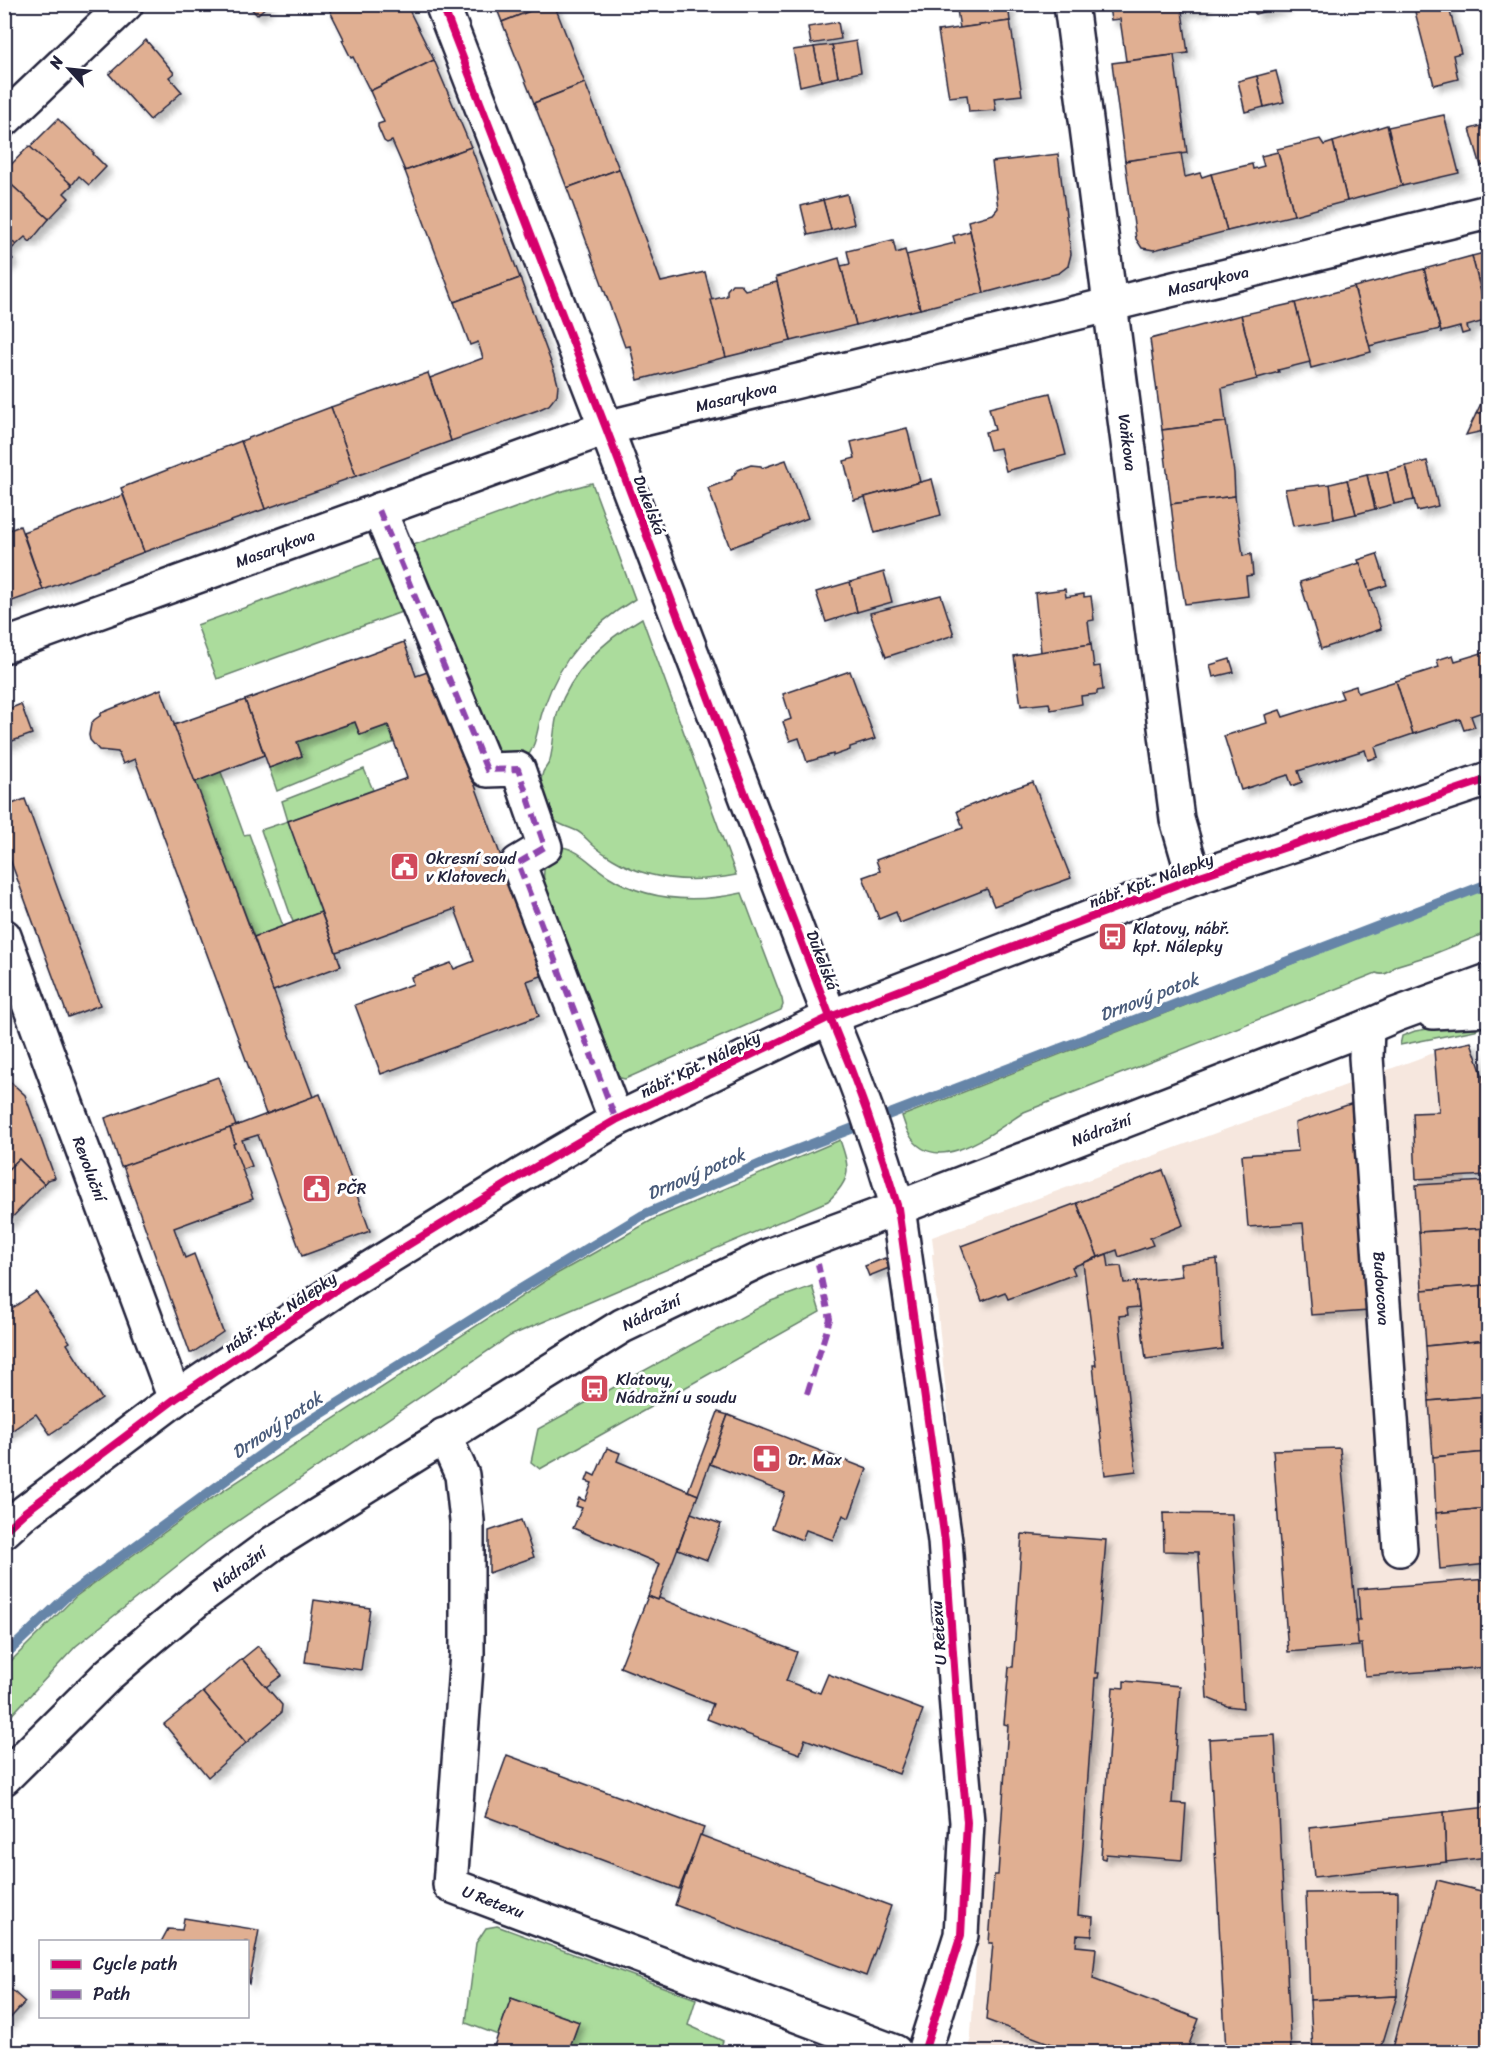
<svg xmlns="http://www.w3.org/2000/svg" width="1493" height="2057" viewBox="0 0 1493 2057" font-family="Sriracha,sans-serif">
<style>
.built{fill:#f6e7de}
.green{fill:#abdc9c;stroke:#667f6c;stroke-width:1.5}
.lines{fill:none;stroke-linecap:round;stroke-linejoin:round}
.stream{stroke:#6685a8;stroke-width:10}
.building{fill:#e0af92;stroke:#22223b;stroke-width:1.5;filter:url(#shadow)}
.minor-casing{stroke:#22223b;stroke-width:38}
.minor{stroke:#fff;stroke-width:33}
.quiet{stroke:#8e44ad;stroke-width:6;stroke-dasharray:12 6;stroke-linecap:butt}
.cycleway-casing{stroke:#fff;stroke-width:11}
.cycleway{stroke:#d6006c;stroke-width:8}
.labels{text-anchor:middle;stroke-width:6;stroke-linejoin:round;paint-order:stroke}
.street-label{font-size:16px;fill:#22223b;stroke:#fff}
.poi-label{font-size:16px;fill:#22223b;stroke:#fff;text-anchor:start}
.water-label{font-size:18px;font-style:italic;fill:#4a5c7b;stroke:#fff}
</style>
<defs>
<filter id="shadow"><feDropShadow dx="5.5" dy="5.5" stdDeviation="3" flood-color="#0004"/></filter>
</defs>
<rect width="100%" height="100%" fill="#fff"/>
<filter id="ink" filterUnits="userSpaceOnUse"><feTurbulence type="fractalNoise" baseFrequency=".0167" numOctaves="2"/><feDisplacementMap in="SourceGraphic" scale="12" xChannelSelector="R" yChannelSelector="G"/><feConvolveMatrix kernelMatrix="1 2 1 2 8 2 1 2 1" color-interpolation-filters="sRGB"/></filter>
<g filter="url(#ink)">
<!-- built -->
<polygon class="built" points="1450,1047 1488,1369 1488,2052 983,2052 970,2048 978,1934 984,1801 965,1584 932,1254 934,1254 932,1237"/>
<!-- green -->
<g class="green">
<path d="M592 483 635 599C591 626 561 657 544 707 537 725 538 743 526 759H507L497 753 408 547 559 492Z"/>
<polygon points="387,556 407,610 217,679 197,625"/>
<path d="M642 618 736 875C694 883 651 882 613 859 606 855 600 851 594 846 588 841 583 834 577 831 566 826 554 824 548 812 542 800 538 785 543 772 545 768 549 764 550 760 554 745 553 728 558 711 573 669 604 640 642 618Z"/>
<polygon points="355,722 360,735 388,725 395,742 277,791 269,768 302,756 297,742"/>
<polygon points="364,769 373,790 288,821 321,912 293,922 261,830 288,821 282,801"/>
<polygon points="221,772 244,835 249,834 283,926 254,937 195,782"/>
<path d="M562 847C579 849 593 867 608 876 649 902 696 903 742 893L782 999 783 1005 781 1010 625 1079 611 1076 545 892C542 872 542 856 562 847Z"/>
<path d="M1488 887V932L1431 955 1395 966C1390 973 1384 976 1376 973L1024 1112C996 1130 935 1180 909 1134 906 1129 904 1122 902 1116Z"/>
<polygon points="1483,1020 1488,1025 1475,1030 1400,1045 1402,1036 1415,1031"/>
<path d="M840 1140C850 1169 852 1179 828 1201L510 1336 207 1542 76 1646 5 1722V1667L75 1597 206 1502 553 1276 654 1219Z"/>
<polygon points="812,1286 820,1312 540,1469 531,1462 538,1429 771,1301"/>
<polygon points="497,1926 696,1999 688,2025 723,2041 719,2052 568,2052 579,2022 511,1998 498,2035 466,2023 476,1943 486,1928"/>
</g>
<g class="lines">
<!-- stream -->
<polyline class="stream" points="4,1656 67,1596 289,1434 514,1293 643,1215 765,1162 1488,884"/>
</g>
<!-- building -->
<g class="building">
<polygon points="247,4 269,4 257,15"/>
<polygon points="406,4 434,60 370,91 353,57 351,58 342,40 344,39 327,5"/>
<polygon points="495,4 548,4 502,22"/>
<polygon points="548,4 554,4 585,83 534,103 502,22"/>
<polygon points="956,4 1008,4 1010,21 960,28"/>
<polygon points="1118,4 1205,4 1205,8 1182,11 1188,53 1126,61 1120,19 1111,20 1109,7"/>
<polygon points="1253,4 1284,4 1285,6 1255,14"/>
<polygon points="1413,4 1448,4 1461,53 1453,55 1458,79 1434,85"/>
<polygon points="1010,21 1022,95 994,98 996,110 969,112 967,95 949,97 938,31"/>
<polygon points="838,22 841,39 811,44 808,27"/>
<polygon points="146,40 174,73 169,77 182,92 150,120 109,74"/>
<polygon points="856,41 861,72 838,77 832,45"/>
<polygon points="832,45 838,77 821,81 814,47"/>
<polygon points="814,47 821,81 800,86 793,50"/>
<polygon points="1174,55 1187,153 1125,161 1112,63"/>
<polygon points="434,60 471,147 405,171 392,141 387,143 384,141 378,127 378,124 384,122 370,91"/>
<polygon points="1276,71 1284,102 1264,107 1257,76"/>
<polygon points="1257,76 1264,107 1245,112 1238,81"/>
<polygon points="585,83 619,169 567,188 534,103"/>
<polygon points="1444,115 1459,173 1402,186 1388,127"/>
<polygon points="58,119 94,153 93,154 106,167 89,185 79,176 72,185 30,147"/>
<polygon points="1488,124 1488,164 1481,166 1470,129"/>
<polygon points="1387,125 1402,186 1347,201 1333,142"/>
<polygon points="1320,139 1324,145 1333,142 1347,201 1294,215 1277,149"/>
<polygon points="29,146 72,185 64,193 69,198 49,219 4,178 4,172"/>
<polygon points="471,147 520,278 454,302 405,171"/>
<polygon points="1278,152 1294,215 1227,231 1211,174 1252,164 1253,169 1264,166 1261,156"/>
<polygon points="1181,153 1185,177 1200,173 1202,177 1211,174 1227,231 1154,250 1142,248 1136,239 1125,161"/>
<polygon points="1058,154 1071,254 1068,266 1059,273 984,293 968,221 993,214 998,208 992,162"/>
<polygon points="619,169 661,282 705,272 726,357 638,380 630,346 625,347 567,188"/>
<polygon points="4,178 49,219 30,242 25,237 16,245 4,234"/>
<polygon points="847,194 854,224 831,230 823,200"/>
<polygon points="823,200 831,230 808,235 801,206"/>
<polygon points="970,231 984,293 920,309 906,255 955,243 953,236"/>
<polygon points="4,234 16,245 7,253 13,259 4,267"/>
<polygon points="893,240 896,253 905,250 920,309 856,325 841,266 850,264 847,251"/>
<polygon points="1488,252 1488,321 1472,256"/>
<polygon points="1472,256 1488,320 1467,326 1469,332 1462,334 1460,327 1441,332 1424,269"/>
<polygon points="839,258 856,325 791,341 776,277"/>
<polygon points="1424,269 1440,329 1369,346 1354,287"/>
<polygon points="520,278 555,373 558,385 557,395 549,405 538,410 451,441 430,378 483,358 478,342 470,345 454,302"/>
<polygon points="777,282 791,341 726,357 711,300 727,296 727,290 732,284 740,284 745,290"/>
<polygon points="1354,287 1371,352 1311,368 1295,303"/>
<polygon points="1295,303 1310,362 1278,370 1279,372 1257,378 1241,315"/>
<polygon points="1241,315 1257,379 1222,388 1226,422 1162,430 1150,339"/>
<polygon points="428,373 451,441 356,476 331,407"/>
<polygon points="1050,393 1066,455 1006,471 1000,448 990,450 985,432 995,430 989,408"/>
<polygon points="1486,393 1488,393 1488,411 1476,414"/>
<polygon points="331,407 356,476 336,483 337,484 265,509 241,441"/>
<polygon points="1488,411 1488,430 1466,435 1476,414"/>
<polygon points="1226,422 1234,473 1235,496 1171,504 1162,430"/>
<polygon points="907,428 920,482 854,500 844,461 855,458 851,442"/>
<polygon points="241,441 265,509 144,552 121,488"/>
<polygon points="786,460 808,518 730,548 708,488 732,479 732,477 738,470 751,465 761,466 762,468"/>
<polygon points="1427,461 1438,506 1417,511 1406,466"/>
<polygon points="1406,466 1414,500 1394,504 1387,471"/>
<polygon points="1387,471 1394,504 1375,509 1367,475"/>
<polygon points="1367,475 1375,509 1356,514 1347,480"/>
<polygon points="932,479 941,515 875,533 865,497"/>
<polygon points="1347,480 1356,514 1334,519 1330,484"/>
<polygon points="1330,484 1334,519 1293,526 1285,489"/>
<polygon points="123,495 144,552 43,590 23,532"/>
<polygon points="1235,496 1243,556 1251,554 1253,575 1246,576 1248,596 1185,604 1178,563 1171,504"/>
<polygon points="20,526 43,590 4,604 4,532"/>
<polygon points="1377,554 1387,585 1369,591 1358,560"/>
<polygon points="1360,563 1381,629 1321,649 1300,582"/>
<polygon points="884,572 892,602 857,612 850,582"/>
<polygon points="850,582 857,612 826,622 816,592"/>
<polygon points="1065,589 1066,597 1084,594 1084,597 1091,596 1094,620 1088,621 1091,644 1041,652 1035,593"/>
<polygon points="941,595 954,635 886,657 870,613"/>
<polygon points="404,642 416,676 433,670 544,975 527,981 539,1016 381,1074 355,1005 413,984 411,977 451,963 454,969 474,961 455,909 336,952 288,821 407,778 388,725 360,735 355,722 297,742 302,756 269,768 245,700"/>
<polygon points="1091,644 1094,667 1100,666 1103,690 1097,691 1097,694 1081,696 1082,704 1051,710 1049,703 1021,706 1014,656"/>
<polygon points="1488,651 1488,710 1471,716 1475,727 1464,730 1460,719 1413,734 1396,681 1439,667 1437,660 1453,655 1455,661"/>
<polygon points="1230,659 1234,672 1213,677 1210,665"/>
<polygon points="850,671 875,739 850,747 850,750 833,756 833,754 807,762 799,738 790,741 783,722 791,719 783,694"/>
<polygon points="1396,681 1413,734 1375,747 1378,757 1368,760 1365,750 1298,771 1302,782 1292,786 1288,775 1241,790 1224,736 1267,723 1265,715 1280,710 1283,717 1343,698 1340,691 1356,686 1358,693"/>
<polygon points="161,689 313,1097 266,1114 135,759 123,764 118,752 99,750 90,740 89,735 91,724 94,720 101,715 101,713"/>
<polygon points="245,700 264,755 195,782 174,725"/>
<polygon points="21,704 32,734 4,744 4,711"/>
<polygon points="1033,782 1071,878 994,906 987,889 900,923 896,912 879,919 863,877 880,871 876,860 963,828 957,811 1003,792"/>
<polygon points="25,799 100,1005 68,1017 4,843 4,807"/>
<polygon points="321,912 341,966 273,991 254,937"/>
<polygon points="1471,1042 1483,1077 1488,1175 1416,1179 1413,1113 1439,1112 1434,1050"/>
<polygon points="4,1076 25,1095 55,1178 47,1180 44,1184 19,1159 4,1173"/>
<polygon points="218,1077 236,1126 121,1167 105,1118"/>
<polygon points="320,1094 370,1231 302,1256 258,1135 242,1140 252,1166 242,1170 233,1144 235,1143 230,1128"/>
<polygon points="1353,1103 1369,1311 1311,1315 1303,1223 1248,1227 1242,1155 1298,1151 1295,1123"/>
<polygon points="230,1128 235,1143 233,1144 253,1199 174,1228 185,1258 194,1254 223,1332 192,1353 190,1353 123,1166"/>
<polygon points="19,1159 44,1184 5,1225 4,1173"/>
<polygon points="1163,1170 1183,1225 1150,1238 1153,1245 1119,1257 1117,1250 1098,1257 1077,1203"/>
<polygon points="1487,1181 1488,1228 1419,1232 1416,1185"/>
<polygon points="1077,1203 1098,1257 1072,1267 1075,1274 1008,1299 1005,1292 982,1301 961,1246"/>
<polygon points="1488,1228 1488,1285 1422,1290 1419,1232"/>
<polygon points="1107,1254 1109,1267 1121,1266 1124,1283 1136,1282 1139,1307 1127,1308 1128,1315 1119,1316 1136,1471 1105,1475 1093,1365 1096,1365 1083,1263"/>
<polygon points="885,1258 889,1268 869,1276 865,1266"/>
<polygon points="1217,1259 1222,1349 1146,1359 1136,1282 1182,1276 1180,1264"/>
<polygon points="1486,1285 1488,1340 1426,1346 1422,1290"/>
<polygon points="36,1292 70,1342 67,1344 102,1399 50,1434 36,1414 4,1436 4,1314"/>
<polygon points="1488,1340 1488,1396 1429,1401 1426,1346"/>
<polygon points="1488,1396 1488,1452 1433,1457 1429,1401"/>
<polygon points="718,1412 728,1415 698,1495 688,1491"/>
<polygon points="728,1415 867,1469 849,1518 843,1515 833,1540 806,1530 802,1540 772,1528 785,1493 710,1464"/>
<polygon points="607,1448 620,1453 617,1461 698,1495 658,1600 648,1596 660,1564 573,1528 582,1508 576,1506 579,1498 585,1501 592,1483 586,1481 589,1473 595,1476"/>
<polygon points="1340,1448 1359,1646 1288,1652 1273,1450"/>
<polygon points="1488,1452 1488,1508 1436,1513 1433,1457"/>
<polygon points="1488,1508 1488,1564 1440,1569 1436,1513"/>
<polygon points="691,1513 721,1524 707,1560 678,1549"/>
<polygon points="1163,1513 1232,1514 1243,1708 1227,1706 1207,1698 1198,1552 1164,1551"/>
<polygon points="521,1520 534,1557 489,1573 489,1531"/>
<polygon points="1022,1534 1106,1540 1095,1673 1099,1673 1098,1678 1095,1678 1078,1915 1093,1917 1092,1936 1077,1935 1076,1946 1096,1948 1093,1979 1199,2019 1186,2052 1074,2052 986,2020 993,1943 989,1943 994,1875 998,1875 1008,1725 1004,1724 1009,1667 1013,1667"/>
<polygon points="1487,1579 1488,1667 1365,1676 1362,1644 1358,1644 1356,1620 1360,1620 1358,1589"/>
<polygon points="648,1596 658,1600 659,1598 797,1652 786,1681 820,1693 828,1674 923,1710 899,1774 805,1739 800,1754 707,1719 713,1704 620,1667"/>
<polygon points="314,1600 370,1608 361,1670 305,1662"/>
<polygon points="258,1646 282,1675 266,1687 242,1659"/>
<polygon points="242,1659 282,1705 281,1713 246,1743 203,1692"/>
<polygon points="1124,1681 1180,1686 1172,1803 1186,1804 1182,1860 1106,1854 1105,1859 1101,1858 1113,1687 1124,1688"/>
<polygon points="203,1692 246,1743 208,1777 164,1724"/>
<polygon points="1275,1735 1291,2052 1226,2052 1209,1739"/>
<polygon points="507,1755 704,1828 679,1889 485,1816"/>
<polygon points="1488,1807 1488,1857 1446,1862 1444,1812"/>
<polygon points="1444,1812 1446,1862 1314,1877 1309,1827"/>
<polygon points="700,1835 891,1906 866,1976 675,1905"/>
<polygon points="1488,1873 1488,2052 1392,2052 1437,1880 1485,1892"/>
<polygon points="1398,1892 1397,1996 1310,2000 1306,1893"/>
<polygon points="184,1918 259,1930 249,1984 248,1983 248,1942 161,1942 168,1929 182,1930"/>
<polygon points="4,1983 25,2002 4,2025"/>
<polygon points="1397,1996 1380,2052 1313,2052 1310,2000"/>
<polygon points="511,1998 579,2022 568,2052 492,2052"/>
</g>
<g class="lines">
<defs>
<g id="minor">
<path d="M442 4 606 428 830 1017C856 1079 879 1143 898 1208L945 1541 958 1722 967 1822 961 1935 924 2052"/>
<path id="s1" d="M1071 4 1177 819 1194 878"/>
<polyline points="4,120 126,4"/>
<polyline points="379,510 487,770 518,769 545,847 518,863 616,1120"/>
<path id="s2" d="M4 646 606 428 1488 212"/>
<path id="s3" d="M4 936 175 1399"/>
<polyline points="1433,1012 1488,1009"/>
<path id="s4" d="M1367 1027 1366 1057 1400 1549"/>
<path id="s5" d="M444 1435 462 1475 467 1521V1654L450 1885 895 2052"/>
<polyline points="4,1531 25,1512 175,1399 343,1285 520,1176 616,1120 830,1017 1194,878 1488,779"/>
<path id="s6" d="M4 1778 109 1674 152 1637 203 1595 272 1544 622 1326 768 1256 898 1208 1367 1027 1395 1015 1488 981"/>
</g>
</defs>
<!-- minor casing -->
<use href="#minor" class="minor-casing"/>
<!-- minor -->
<use href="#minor" class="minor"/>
<!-- quiet -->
<g class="quiet">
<polyline points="379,510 487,770 518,769 545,847 518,863 616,1120"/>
<polyline points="807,1394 830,1319 818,1264"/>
</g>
<defs>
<g id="cycleway">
<path d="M442 4 606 428 830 1017C856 1079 879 1143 898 1208L945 1541 958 1722 967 1822 961 1935 924 2052"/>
<polyline points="4,1531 25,1512 175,1399 343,1285 520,1176 616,1120 830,1017 1194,878 1488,779"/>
</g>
</defs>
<!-- cycleway casing -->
<use href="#cycleway" class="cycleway-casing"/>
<!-- cycleway -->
<use href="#cycleway" class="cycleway"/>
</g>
</g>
<!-- icons -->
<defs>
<symbol id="civic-square" viewBox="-11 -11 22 22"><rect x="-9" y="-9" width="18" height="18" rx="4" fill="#d1495b" stroke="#fff"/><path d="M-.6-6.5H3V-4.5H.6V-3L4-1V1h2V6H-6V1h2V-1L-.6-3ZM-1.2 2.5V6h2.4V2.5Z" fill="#fff"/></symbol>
<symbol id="bus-square" viewBox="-11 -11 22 22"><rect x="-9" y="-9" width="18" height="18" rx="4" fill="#d1495b" stroke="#fff"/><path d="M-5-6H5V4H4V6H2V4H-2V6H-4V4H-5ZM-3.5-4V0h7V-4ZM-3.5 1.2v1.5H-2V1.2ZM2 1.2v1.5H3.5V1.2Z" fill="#fff"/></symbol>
<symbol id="pharmacy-square" viewBox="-11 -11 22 22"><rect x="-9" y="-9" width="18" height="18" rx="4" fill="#d1495b" stroke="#fff"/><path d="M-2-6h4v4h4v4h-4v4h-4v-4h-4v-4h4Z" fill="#fff"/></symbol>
</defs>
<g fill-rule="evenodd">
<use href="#civic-square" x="388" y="850" width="33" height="33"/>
<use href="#bus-square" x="1096" y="920" width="33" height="33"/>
<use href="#civic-square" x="300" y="1172" width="33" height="33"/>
<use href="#bus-square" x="578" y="1372" width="33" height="33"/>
<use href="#pharmacy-square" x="750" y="1442" width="33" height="33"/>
</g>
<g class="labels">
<!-- street labels -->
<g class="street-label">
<text dy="6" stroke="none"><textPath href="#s2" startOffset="1260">Masarykova</textPath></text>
<text dy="6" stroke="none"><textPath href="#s2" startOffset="774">Masarykova</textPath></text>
<text dy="6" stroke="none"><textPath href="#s1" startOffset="442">Vaňkova</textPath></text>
<text transform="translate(650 505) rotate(69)" y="6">Dukelská</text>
<text dy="6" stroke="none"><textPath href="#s2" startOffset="288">Masarykova</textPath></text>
<text transform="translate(1151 880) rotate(-20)" y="6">nábř. Kpt. Nálepky</text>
<text transform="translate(823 960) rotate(69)" y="6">Dukelská</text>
<text transform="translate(700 1064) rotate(-26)" y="6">nábř. Kpt. Nálepky</text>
<text dy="6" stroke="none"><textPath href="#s6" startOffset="1287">Nádražní</textPath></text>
<text dy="6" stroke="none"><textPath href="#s3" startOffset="248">Revoluční</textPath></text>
<text dy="6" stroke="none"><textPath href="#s4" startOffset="262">Budovcova</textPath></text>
<text transform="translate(280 1312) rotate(-34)" y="6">nábř. Kpt. Nálepky</text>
<text dy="6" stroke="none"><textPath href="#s6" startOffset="801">Nádražní</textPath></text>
<text dy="6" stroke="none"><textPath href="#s6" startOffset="315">Nádražní</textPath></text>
<text transform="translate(938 1633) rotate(-94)" y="6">U Retexu</text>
<text dy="6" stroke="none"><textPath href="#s5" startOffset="501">U Retexu</textPath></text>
</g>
<!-- poi labels -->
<g class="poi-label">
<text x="426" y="864">Okresní soud<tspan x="426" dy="18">v Klatovech</tspan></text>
<text x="1133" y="934">Klatovy, nábř.<tspan x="1133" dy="18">kpt. Nálepky</tspan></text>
<text x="337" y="1194">PČR</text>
<text x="616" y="1385">Klatovy,<tspan x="616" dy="18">Nádražní u soudu</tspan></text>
<text x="788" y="1465">Dr. Max</text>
</g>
<!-- water labels -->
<g class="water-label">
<text transform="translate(1149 997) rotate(-21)" y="6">Drnový potok</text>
<text transform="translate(696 1174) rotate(-23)" y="6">Drnový potok</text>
<text transform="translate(277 1425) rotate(-34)" y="6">Drnový potok</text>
</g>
</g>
<!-- margin -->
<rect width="1493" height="2057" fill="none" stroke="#fff" stroke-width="24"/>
<rect x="12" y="12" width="1469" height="2033" fill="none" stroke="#22223b" stroke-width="2" filter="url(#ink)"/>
<!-- legend -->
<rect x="39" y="1940" width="210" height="78" fill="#ffffff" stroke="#a7a7b1" stroke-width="1.5"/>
<rect x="51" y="1960" width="30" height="9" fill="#d6006c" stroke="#a7a7b1" stroke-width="1.5"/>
<text x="93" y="1970" font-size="18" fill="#22223b">Cycle path</text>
<rect x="51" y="1990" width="30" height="9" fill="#8e44ad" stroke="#a7a7b1" stroke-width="1.5"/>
<text x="93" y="2000" font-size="18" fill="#22223b">Path</text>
<!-- north arrow -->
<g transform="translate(69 69) rotate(297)" stroke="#ffffff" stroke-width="4.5" paint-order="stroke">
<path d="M0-4.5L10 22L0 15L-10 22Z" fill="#22223b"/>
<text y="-9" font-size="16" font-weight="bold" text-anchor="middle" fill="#22223b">N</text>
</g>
</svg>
